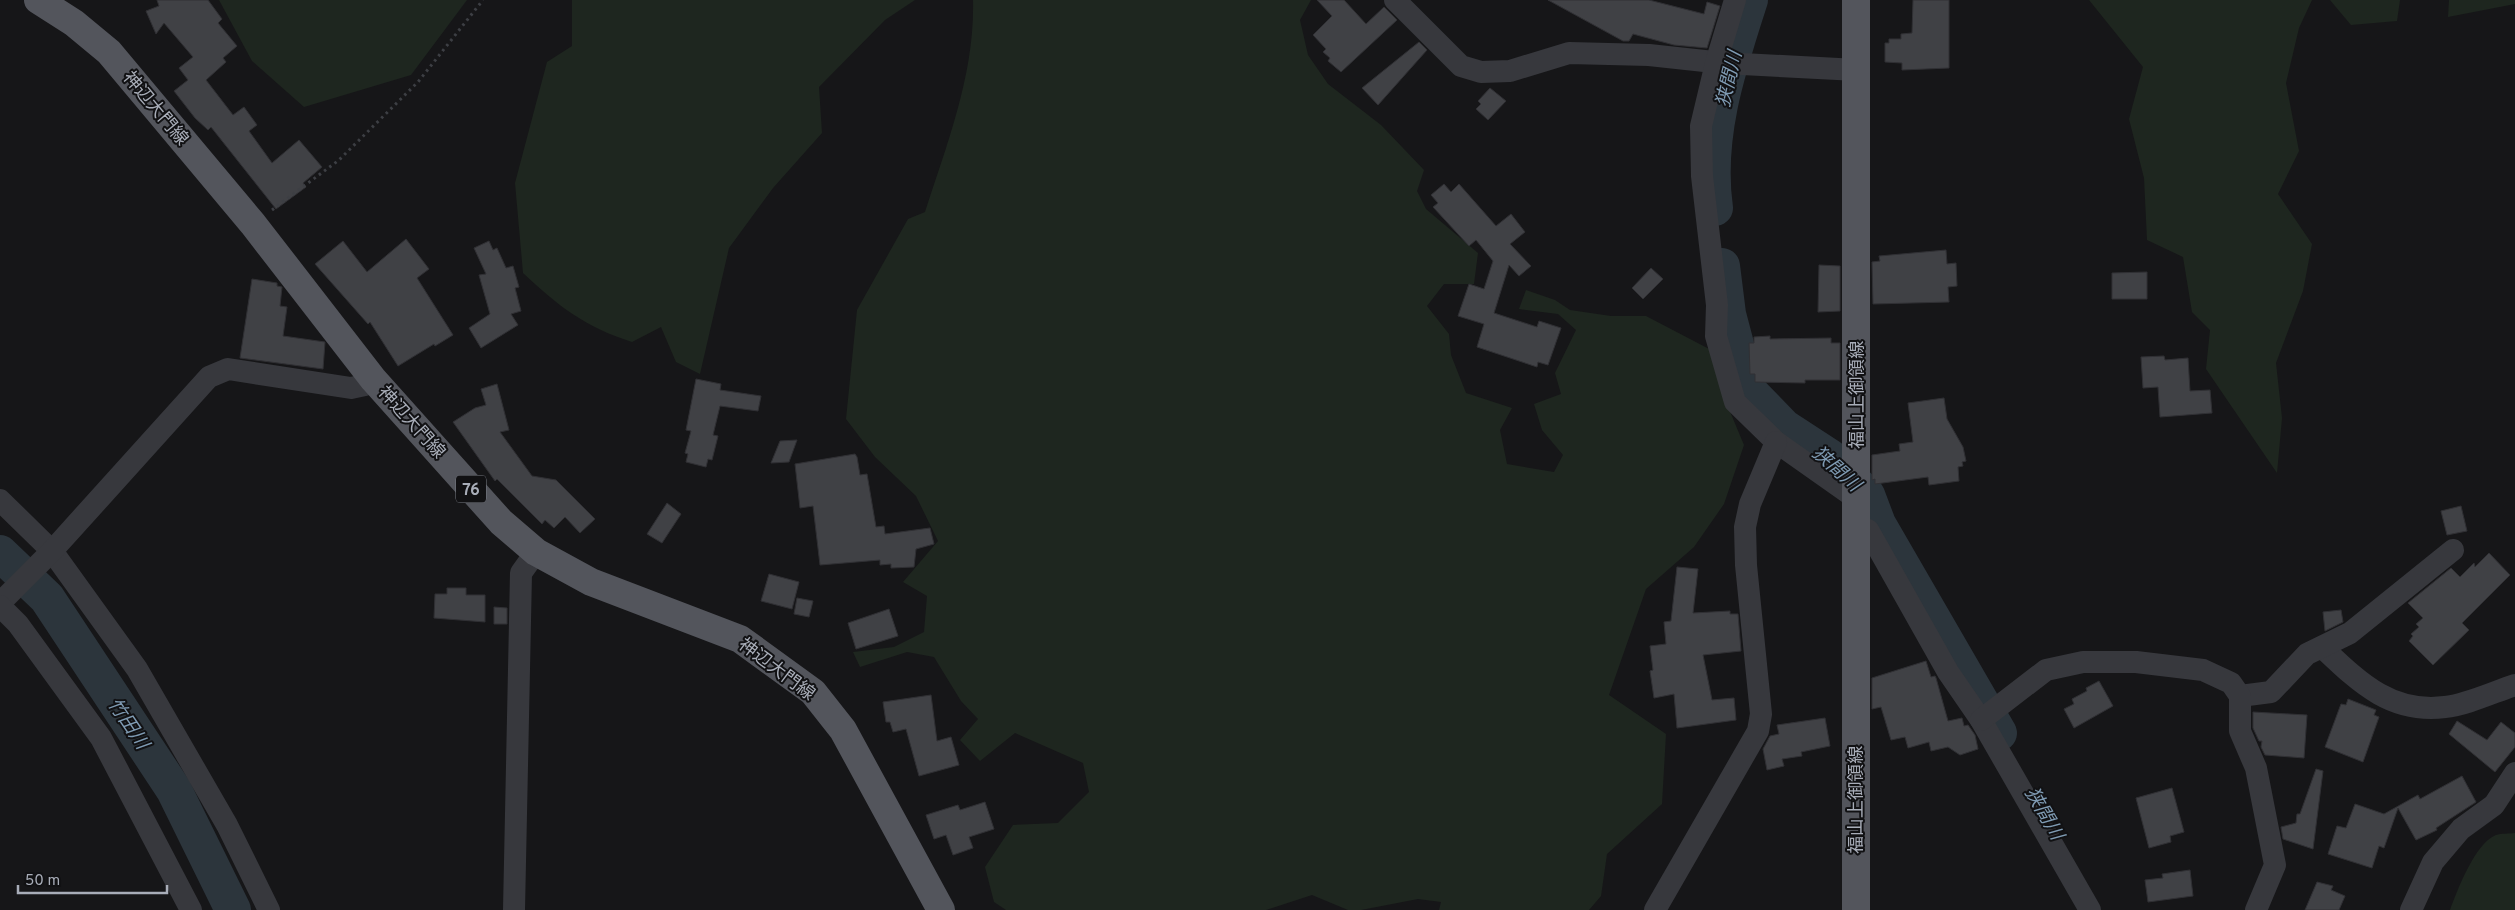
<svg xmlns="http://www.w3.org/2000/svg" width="2515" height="910" viewBox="0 0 2515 910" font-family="Overpass,'Noto Sans JP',sans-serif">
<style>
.green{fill:#1e261f}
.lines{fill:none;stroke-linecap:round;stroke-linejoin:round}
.river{stroke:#2c353c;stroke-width:36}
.building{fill:#404145;stroke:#303034}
.path{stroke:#3d3f44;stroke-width:3;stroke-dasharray:2.5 4;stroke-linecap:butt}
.minor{stroke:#37383d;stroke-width:22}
.major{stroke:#53555c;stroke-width:28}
.labels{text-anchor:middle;stroke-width:4;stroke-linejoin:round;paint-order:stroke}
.shield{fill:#111113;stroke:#7b7e86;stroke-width:1}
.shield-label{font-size:16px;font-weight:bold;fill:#a8adb8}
.street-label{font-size:18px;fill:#a8adb8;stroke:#111113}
.water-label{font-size:19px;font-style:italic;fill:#7f9bb3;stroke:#111113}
</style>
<rect width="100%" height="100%" fill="#161618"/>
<!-- green -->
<g class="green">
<polygon points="219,0 467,0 411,75 304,107 252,61"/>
<path d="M572 0H915L885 20 819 87 822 133 773 188 729 248 700 374 676 362 661 327 632 342C585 327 558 306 523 273L515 183 547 62 572 46Z"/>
<path d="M973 0H1311L1300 20 1308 55 1328 84 1381 125 1424 170 1417 191 1426 209 1478 253 1474 284H1444L1427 306 1449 334 1451 355 1466 393 1512 408 1500 430 1507 464 1554 472 1563 455 1542 430 1534 404 1561 394 1555 373 1576 330 1558 314 1519 309 1526 290 1555 300 1570 310 1611 316H1646L1713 351 1726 402 1744 445 1724 504 1694 547 1646 589 1609 695 1666 734 1662 804 1607 854 1601 896 1589 910H1439L1441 902 1418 899 1361 910H1348L1312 895 1266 910H1006L994 902 985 867 1013 825 1058 823 1089 792 1083 763 1015 733 980 761 960 740 978 719 961 701 934 657 907 652 860 667 853 652 894 647 924 632 927 596 903 582 938 541 916 496 875 457 846 419 857 310 908 219 925 212C947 144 975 73 973 0Z"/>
<polygon points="2089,0 2312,0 2299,28 2286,83 2299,151 2278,194 2312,244 2303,291 2276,363 2282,418 2277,473 2206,369 2210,330 2192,312 2183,257 2147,240 2144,178 2129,119 2143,67"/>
<polygon points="2330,0 2400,0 2397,21 2351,25"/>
<polygon points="2449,0 2515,0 2515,4 2448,17"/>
<path d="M2515 833V910H2450C2457 891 2475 843 2496 835 2501 833 2509 834 2515 833Z"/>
</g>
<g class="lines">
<!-- river -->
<g class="river">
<path d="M1715 208C1705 136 1728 68 1750 0"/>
<polyline points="1722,266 1728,314 1748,390 1784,427 1830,457 1867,495 1878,524 1999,733"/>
<polyline points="0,553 47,598 174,790 233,910"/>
</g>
</g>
<!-- building -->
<g class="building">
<polygon points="157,0 208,0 222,19 218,23 237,46 223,58 226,62 206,80 233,115 244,107 257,125 249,131 272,163 299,140 322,167 303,183 306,187 276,209 211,127 208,130 195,118 174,91 188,80 179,68 193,57 164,23 156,34 146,11 159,6"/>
<polygon points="1317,0 1344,0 1366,24 1384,7 1397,20 1341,72 1328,61 1330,58 1323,52 1326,49 1313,35 1332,16"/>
<polygon points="1548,0 1649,0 1704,14 1707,2 1720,6 1707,48 1674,45 1633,34 1629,41 1623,41"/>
<polygon points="1913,0 1949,0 1949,68 1902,70 1902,63 1885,62 1885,43 1889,43 1889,39 1901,39 1901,34 1912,33"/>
<polygon points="1419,42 1427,50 1378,105 1362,88"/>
<polygon points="1490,88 1506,101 1488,120 1476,109 1481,104 1478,101"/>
<polygon points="1444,184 1451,192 1459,184 1496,226 1511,214 1525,232 1510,244 1531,266 1519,276 1509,265 1494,313 1537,327 1539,321 1561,328 1548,365 1538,362 1537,367 1477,347 1484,324 1458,316 1469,284 1484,289 1493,261 1476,240 1469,246 1433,207 1438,203 1431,195"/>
<polygon points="406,239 429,269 417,278 453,335 435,346 434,344 398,366 370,322 368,324 315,264 343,241 367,272"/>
<polygon points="489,241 493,250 497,248 506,268 513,266 519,287 515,288 521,311 511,314 518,325 481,348 469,328 490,314 479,275 486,274 474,248"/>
<polygon points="1946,250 1947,264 1956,263 1957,286 1948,287 1949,302 1873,304 1872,262 1880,261 1879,256"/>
<polygon points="1819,265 1840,266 1840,311 1818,312"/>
<polygon points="1651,268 1663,279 1643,299 1632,288"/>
<polygon points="2147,272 2147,299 2112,299 2112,273"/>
<polygon points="252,279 277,283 277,286 282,287 280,306 287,307 283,336 325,342 323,369 240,358"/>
<polygon points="1770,336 1770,339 1831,338 1831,343 1840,343 1840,380 1805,380 1805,383 1755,382 1755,374 1750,374 1749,343 1754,343 1754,337"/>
<polygon points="2164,356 2165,360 2188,358 2190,391 2210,390 2212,413 2160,417 2158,387 2143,388 2141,357"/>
<polygon points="696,379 721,384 720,390 761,396 758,411 720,406 713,435 718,436 712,460 708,459 706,467 686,462 688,454 685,453 691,431 686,430"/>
<polygon points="497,384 509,430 500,432 532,476 556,480 595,519 580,533 565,517 554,528 545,520 542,524 497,479 495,481 453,422 475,408 486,405 481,389"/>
<polygon points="1944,398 1947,419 1963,447 1966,461 1962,462 1963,466 1958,467 1959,481 1929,485 1928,477 1875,484 1875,479 1872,480 1872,455 1900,451 1899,444 1913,442 1908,403"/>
<polygon points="797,440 789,462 771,463 780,441"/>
<polygon points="855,454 857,457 860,475 867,474 876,527 884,526 885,534 930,528 934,544 916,549 914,567 891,568 891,564 880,565 880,560 820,565 813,506 800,508 795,464"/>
<polygon points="667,503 681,514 662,543 647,534"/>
<polygon points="2461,506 2467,531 2447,535 2441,511"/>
<polygon points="2489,553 2510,575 2462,623 2469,630 2433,665 2409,641 2413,636 2411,634 2419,627 2416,624 2423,618 2408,603 2451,568 2460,577 2474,563 2475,567"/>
<polygon points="1677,567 1698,569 1693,613 1730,611 1730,614 1738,614 1741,651 1703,655 1712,700 1734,698 1736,720 1677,728 1674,694 1654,698 1650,671 1653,670 1650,646 1666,644 1664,622 1671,621"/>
<polygon points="769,574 799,582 792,609 761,601"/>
<polygon points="447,588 466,588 466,595 485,595 485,622 434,618 435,594 447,594"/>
<polygon points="797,598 813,601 809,617 794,614"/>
<polygon points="494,607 507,608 507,624 494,624"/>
<polygon points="889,609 898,636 856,649 848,623"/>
<polygon points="2341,610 2343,622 2325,631 2323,612"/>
<polygon points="1926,661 1931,677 1935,676 1936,678 1948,721 1962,718 1964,726 1968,725 1975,735 1978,749 1960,755 1948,747 1931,751 1929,742 1908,748 1905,737 1891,740 1881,707 1872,709 1872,678"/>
<polygon points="2099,681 2113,706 2074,728 2064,709 2074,704 2072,699 2087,691 2086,688"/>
<polygon points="931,695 937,741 951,737 959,765 919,776 906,729 893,732 890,722 886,722 883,702"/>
<polygon points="2348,699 2376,710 2374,715 2379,717 2363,762 2325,747 2341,704 2346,705"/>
<polygon points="2253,712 2307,715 2304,758 2265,755 2261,747 2262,741 2259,741 2253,728"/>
<polygon points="1825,718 1830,746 1801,752 1802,756 1782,759 1784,766 1767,770 1763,749 1770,736 1779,734 1777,725"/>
<polygon points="2457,721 2487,740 2501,722 2515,733 2515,747 2495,772 2449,734"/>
<polygon points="2316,769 2323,771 2313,849 2283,839 2281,827 2296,823 2297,814 2300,814"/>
<polygon points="2462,776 2476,802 2436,828 2437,830 2416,840 2398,808 2384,848 2379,846 2372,868 2328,854 2337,826 2346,828 2355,804 2384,814 2418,795 2420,799"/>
<polygon points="2172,788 2184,832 2170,836 2171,842 2149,848 2136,798"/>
<polygon points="985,802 994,829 969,837 973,848 953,855 946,835 934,839 926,815 958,805 960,810"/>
<polygon points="2190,870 2193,896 2148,902 2145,880 2163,878 2162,874"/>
<polygon points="2317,882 2333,886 2331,890 2345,896 2339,910 2305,910"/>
</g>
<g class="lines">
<!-- path -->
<polyline class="path" points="272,210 339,160 418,82 483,0"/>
<!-- minor -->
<g class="minor">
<polyline points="1395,0 1461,66 1481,72 1510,71 1569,53 1649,55 1723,63 1857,70"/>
<polyline points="1735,0 1716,63 1701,126 1702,176 1717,305 1716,336 1735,402 1776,442 1857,499"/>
<polyline points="0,500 52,551 137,669 227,825 269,910"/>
<polyline points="1857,526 1868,530 1948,672 1981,720 2090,910"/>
<polyline points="0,603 52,551 209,377 228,369 351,388 365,385 373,379"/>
<polyline points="0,606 18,624 101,738 191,910"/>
<path d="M2322 647C2358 681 2390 714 2445 707 2466 705 2494 692 2515 685"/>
<polyline points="2240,696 2271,692 2307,654 2350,633 2453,550"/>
<polyline points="1981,720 2046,670 2083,662 2136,662 2203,670 2231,683 2240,696 2240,731 2256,768 2275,865 2256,910"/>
<polyline points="514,910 521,573 536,552"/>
<polyline points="1655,910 1758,731 1761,714 1746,565 1745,527 1750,504 1776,442"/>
<polyline points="2411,910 2433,862 2461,829 2494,805 2515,773"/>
</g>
<!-- major -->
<g class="major">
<polyline points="38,0 74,23 109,52 253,224 373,379 501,522 536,552 591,582 740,639 813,692 843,730 941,910"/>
<polyline points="1856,0 1856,910"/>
</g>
</g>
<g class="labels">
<!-- shield labels -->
<rect class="shield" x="456" y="475.5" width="30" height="27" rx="4"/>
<g class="shield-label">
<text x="471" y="495">76</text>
</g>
<!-- street labels -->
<g class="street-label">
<text transform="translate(156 108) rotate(50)" y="6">神辺大門線</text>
<text transform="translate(1857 395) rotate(-90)" y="6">福山上御領線</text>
<text transform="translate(412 422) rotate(48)" y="6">神辺大門線</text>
<text transform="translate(777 669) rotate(37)" y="6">神辺大門線</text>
<text transform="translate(1856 800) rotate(-90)" y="6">福山上御領線</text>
</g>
<!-- water labels -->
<g class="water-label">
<text transform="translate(1728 79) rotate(-77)" y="7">狭間川</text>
<text transform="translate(1837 468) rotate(42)" y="7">狭間川</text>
<text transform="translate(129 723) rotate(56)" y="7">竹田川</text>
<text transform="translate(2045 813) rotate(60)" y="7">狭間川</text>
</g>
</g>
<!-- scale -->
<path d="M18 885v8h149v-8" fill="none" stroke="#a8adb8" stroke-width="2.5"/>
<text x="25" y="885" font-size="15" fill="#a8adb8" stroke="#111113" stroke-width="4" paint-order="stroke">50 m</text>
</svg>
